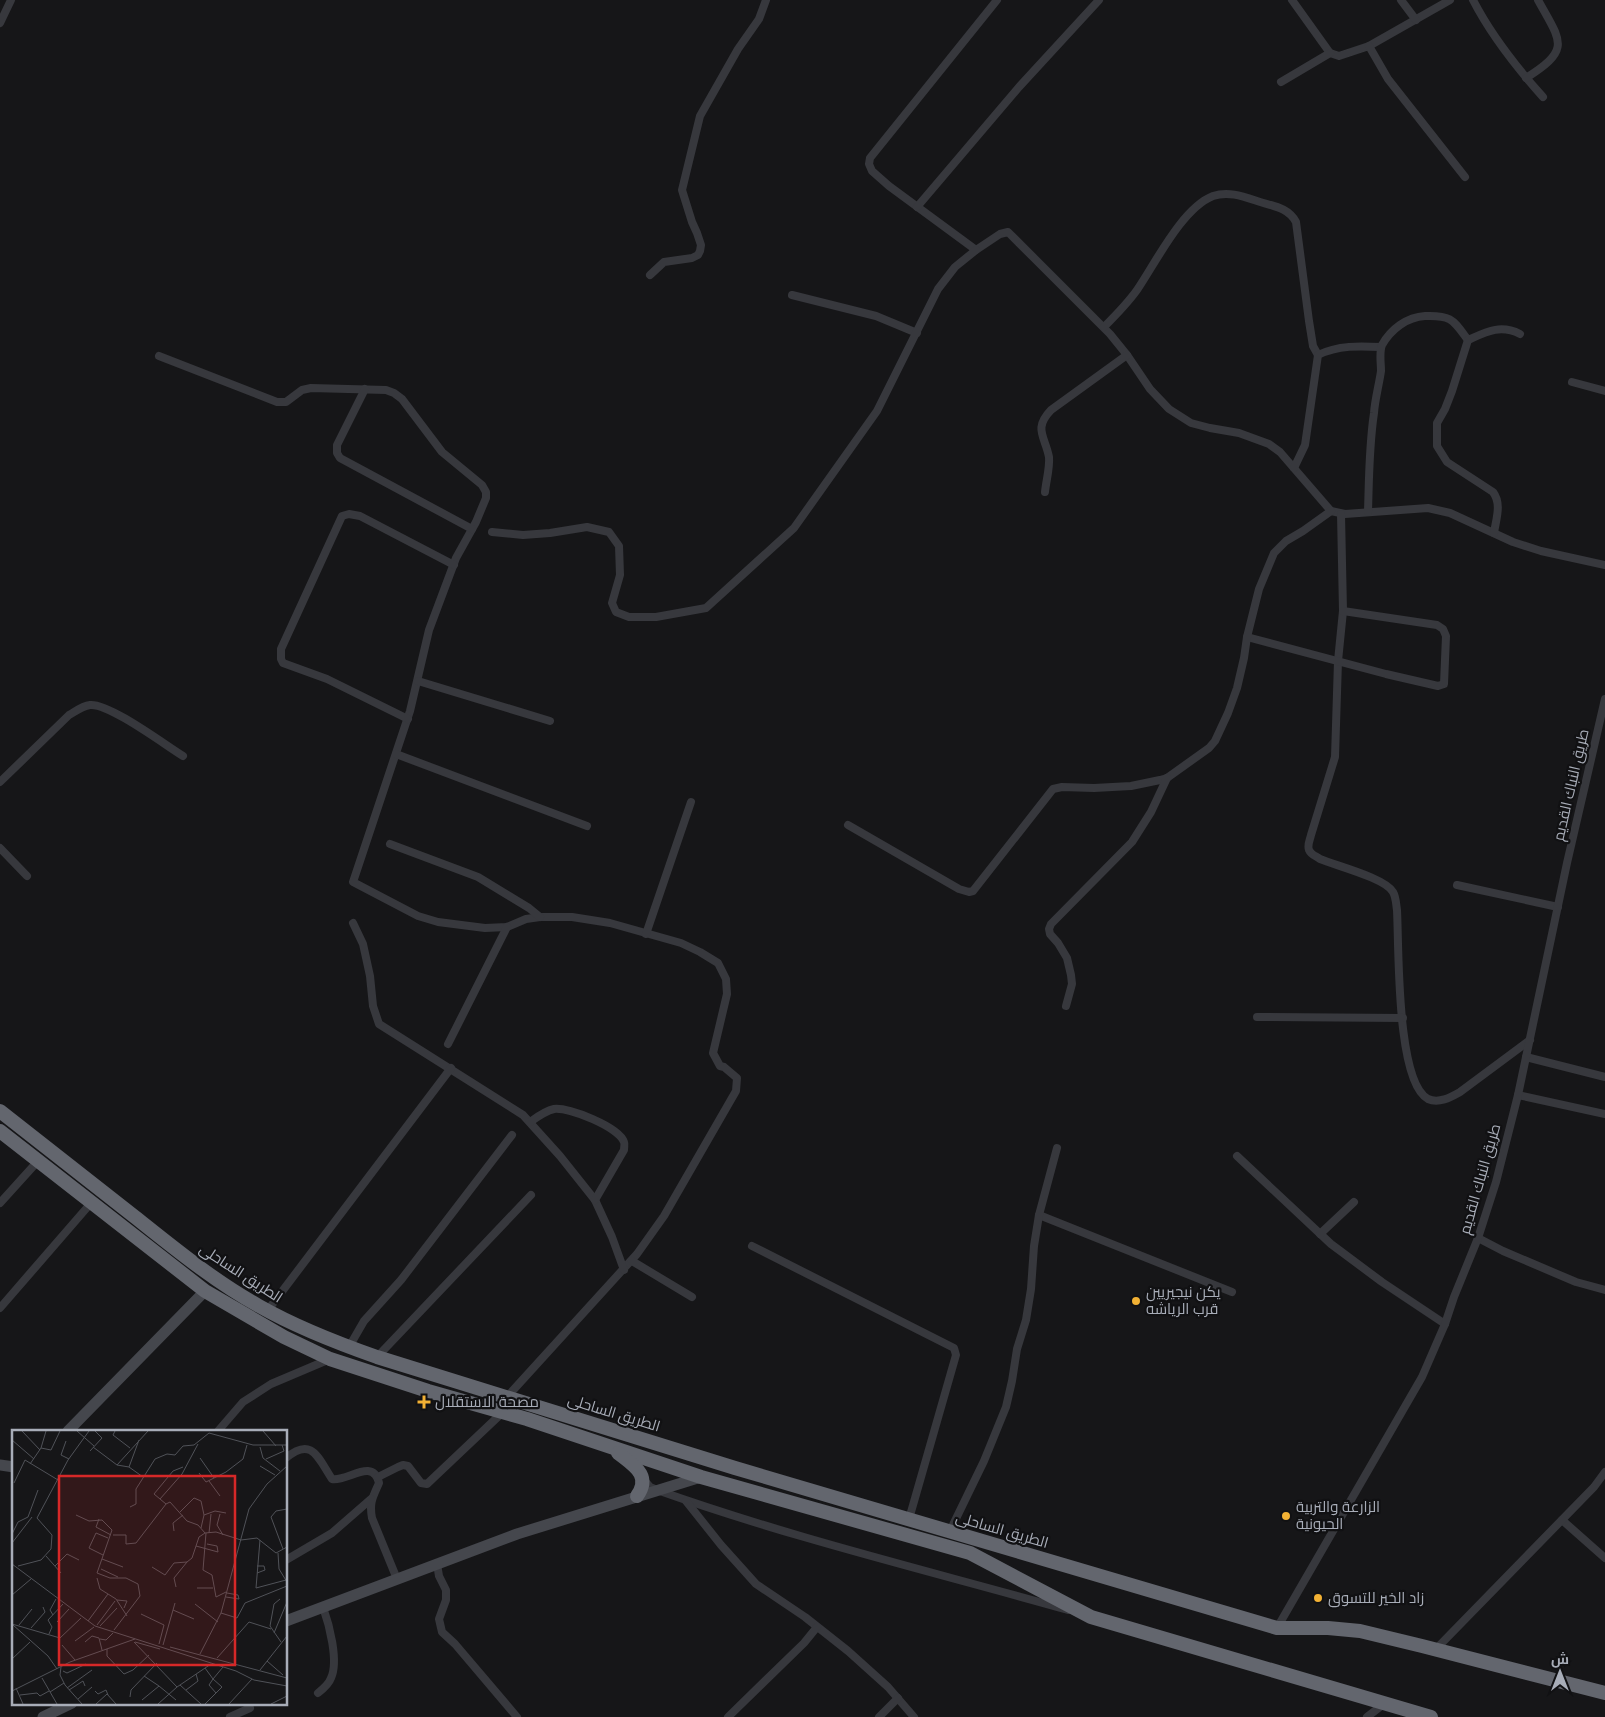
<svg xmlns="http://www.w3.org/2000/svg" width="1605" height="1717" viewBox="0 0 1605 1717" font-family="Karla,Cairo,sans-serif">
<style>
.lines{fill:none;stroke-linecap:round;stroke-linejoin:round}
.street{stroke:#37383d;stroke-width:8}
.secondary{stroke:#45474d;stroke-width:11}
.highway{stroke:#63666e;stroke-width:14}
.poi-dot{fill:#f2b134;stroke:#111113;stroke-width:2}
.labels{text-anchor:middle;stroke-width:4.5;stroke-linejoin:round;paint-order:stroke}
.street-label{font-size:15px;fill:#a8adb8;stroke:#111113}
.poi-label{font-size:15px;fill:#a8adb8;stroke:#111113;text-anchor:start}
.inset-road{fill:none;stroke:#505258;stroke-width:1}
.view{fill:#d62828;fill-opacity:0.15;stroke:#d62828;stroke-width:2.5}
.inset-edge{fill:none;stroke:#a8adb8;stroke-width:2.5}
</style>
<rect width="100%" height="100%" fill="#161618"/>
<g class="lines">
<!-- street -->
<g class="street">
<polyline points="997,0 870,158 869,164 872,171 889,186 976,250 1000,234 1008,232 1110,334 1127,355 1150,389 1169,409 1191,423 1210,428 1239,433 1269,444 1280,452 1331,511 1345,514 1428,508 1450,513 1513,542 1541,551 1605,565"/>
<polyline points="1292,0 1330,53 1339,56 1369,46 1450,0"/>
<polyline points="1401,0 1416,20"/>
<path d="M1473 0C1491 35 1517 68 1543 97"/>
<polyline points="0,23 11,0"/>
<polyline points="1369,46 1388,79 1465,177"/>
<path d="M1526 78C1572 49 1561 42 1538 0"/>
<polyline points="1281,82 1330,53"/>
<polyline points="917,207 1019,87 1099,0"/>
<polyline points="650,275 664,262 692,258 698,255 700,251 701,245 697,233 692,222 682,190 700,116 738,49 759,19 766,0"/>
<polyline points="792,295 876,316 917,333"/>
<path d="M1104 327C1115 316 1127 304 1137 290 1155 264 1182 208 1213 196 1228 191 1242 196 1257 201 1272 206 1288 207 1296 222L1309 321 1313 346 1318 355"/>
<polyline points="159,356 277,402 286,402 302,390 311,388 386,390 394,393 402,399 442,452 482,485 486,492 486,498 476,522 456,558 429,630 410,711 353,882 418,916 438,922 485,928 507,927 526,919 540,917 572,917 610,923 681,943 700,952 718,963 726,979 727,994 713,1053 720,1066 724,1067 737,1078 736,1091 664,1216 637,1254 506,1398"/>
<polyline points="1572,382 1605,391"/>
<polyline points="365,389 337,445 337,453 340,458 472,529"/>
<path d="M1294 468 1305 445 1318 355C1338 345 1360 346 1381 347"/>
<path d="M1045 492C1046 481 1050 468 1049 457 1045 436 1033 429 1051 410L1127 355"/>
<path d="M1368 512C1369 479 1369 446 1374 413 1375 399 1379 385 1381 371 1381 363 1379 352 1382 345 1391 329 1407 317 1425 316 1452 315 1453 320 1468 340"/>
<path d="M1341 514 1343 611 1338 661 1335 757 1311 835C1310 840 1307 845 1309 850 1311 855 1316 856 1320 859 1337 866 1385 878 1393 892 1396 897 1396 904 1397 910 1399 945 1396 1082 1428 1099 1439 1104 1451 1097 1460 1092L1530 1040"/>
<polyline points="492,532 523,535 550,533 587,527 609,532 619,546 620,575 612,603 616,612 629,617 656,617 706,608 794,528 877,411 938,289 955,267 976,250"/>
<path d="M1494 533C1496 519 1502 504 1493 492L1447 462 1437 446V423L1445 409 1452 391 1468 340C1486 332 1500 324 1520 334"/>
<polyline points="1247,637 1386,674 1438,686 1444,684 1446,636 1443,629 1437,625 1343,611"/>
<polyline points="418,681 550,721"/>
<polyline points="408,719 327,679 283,663 281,659 281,649 342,516 349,514 360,516 454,565"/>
<polyline points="396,754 587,826"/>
<path d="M0 782 69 715C76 711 82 706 90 705 109 703 165 745 183 756"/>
<polyline points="848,825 959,889 969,892 973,891 1053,789 1062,787 1094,788 1131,786 1160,780 1167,778 1209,748 1215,741 1228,713 1237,688 1244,658 1247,637 1259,589 1274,553 1286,541 1303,531 1331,511"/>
<polyline points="390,844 478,877 529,908 540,917"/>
<polyline points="0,848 27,876"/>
<polyline points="1457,885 1558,907"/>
<polyline points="353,923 363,944 370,976 373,1006 379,1024 523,1115 560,1156 595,1200 612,1237 624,1270"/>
<polyline points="646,934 691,802"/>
<polyline points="1066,1006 1072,984 1071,975 1067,958 1058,943 1050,934 1049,929 1051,924 1132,842 1151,812 1167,778"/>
<polyline points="1257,1017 1403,1018"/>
<polyline points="448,1044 507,927"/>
<polyline points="1526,1057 1605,1077"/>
<polyline points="1518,1095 1605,1114"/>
<path d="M530 1122C537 1117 545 1111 554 1109 569 1107 619 1127 624 1142 625 1144 624 1147 624 1150L595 1200"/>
<polyline points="1237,1156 1331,1244 1382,1282 1445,1324"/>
<polyline points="0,1203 38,1161"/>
<polyline points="1039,1215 1232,1292"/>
<polyline points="1320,1234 1354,1202"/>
<polyline points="1478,1238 1503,1251 1576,1282 1605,1290"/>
<polyline points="752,1246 954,1348 956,1355 909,1519"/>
<polyline points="632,1261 692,1297"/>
<polyline points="0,1308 91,1203"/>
<polyline points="268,1310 451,1068"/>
<polyline points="349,1347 364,1321 401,1280 512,1135"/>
<polyline points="377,1357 531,1195"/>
<polyline points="218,1431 243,1402 271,1384 330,1359"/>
<path d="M286 1458C312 1436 318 1458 332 1479 347 1482 373 1457 379 1483 373 1497 369 1502 372 1518L397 1579"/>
<polyline points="378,1477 398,1467 403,1465 408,1466 421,1483 427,1484 503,1412"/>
<path d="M643 1479 650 1487 657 1490C792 1538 930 1571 1068 1610"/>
<polyline points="686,1501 721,1545 756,1584 805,1617 848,1651 888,1687 914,1717"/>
<polyline points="1562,1520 1605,1558"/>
<polyline points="950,1531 984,1461 1006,1407 1012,1381 1017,1349 1026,1320 1031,1289 1034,1246 1039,1215 1057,1148"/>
<polyline points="286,1560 332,1533 371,1499"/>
<polyline points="437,1564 439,1576 446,1590 446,1600 439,1619 442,1632 455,1644 517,1717"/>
<polyline points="1277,1628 1422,1377 1445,1324 1454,1297 1478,1238 1496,1182 1518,1095 1567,863 1605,699"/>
<polyline points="1436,1649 1594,1487 1605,1472"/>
<path d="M318 1693C323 1689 329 1684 331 1678 339 1661 329 1624 323 1607"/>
<polyline points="230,1717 250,1708"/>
<polyline points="728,1717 804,1643 817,1627"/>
<polyline points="879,1717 898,1698"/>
<polyline points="1367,1717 1385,1703"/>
</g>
<!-- secondary -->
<g class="secondary">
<polyline points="68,1431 205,1291"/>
<polyline points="0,1465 14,1467"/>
<polyline points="286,1621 517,1534 701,1477"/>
<polyline points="43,1717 72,1703"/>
</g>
<!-- highway -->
<g class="highway">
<path d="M0 1111C45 1146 90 1182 135 1217 174 1248 214 1281 259 1306 296 1327 337 1343 377 1357L735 1468 1277 1628H1328L1360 1631 1422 1646 1605 1693"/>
<polyline points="0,1131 205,1291 284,1337 330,1359 428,1391 527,1419 701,1477 970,1553 1091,1617 1431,1717"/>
<path d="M618 1453C633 1465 652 1475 637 1496"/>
</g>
</g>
<!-- markers -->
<g class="poi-dot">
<circle cx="1136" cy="1301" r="5"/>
<path d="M421.5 1394.5h5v5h5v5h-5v5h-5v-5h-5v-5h5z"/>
<circle cx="1286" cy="1516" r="5"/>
<circle cx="1318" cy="1598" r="5"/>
</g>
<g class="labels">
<!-- street labels -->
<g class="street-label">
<text transform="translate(1571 785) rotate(-77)" y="5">طريق النباك القديم</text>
<text transform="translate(1480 1179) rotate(-74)" y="5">طريق النباك القديم</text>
<text transform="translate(241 1273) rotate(33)" y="5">الطريق الساحلى</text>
<text transform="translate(614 1413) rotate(17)" y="5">الطريق الساحلى</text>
<text transform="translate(1002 1530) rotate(16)" y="5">الطريق الساحلى</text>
</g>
<!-- poi labels -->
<g class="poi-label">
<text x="1146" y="1297">يكن نيجيريين<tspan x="1146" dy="17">قرب الرياشه</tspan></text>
<text x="435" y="1407">مصحة الاستقلال</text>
<text x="1296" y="1512">الزارعة والتربية<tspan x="1296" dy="17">الحيونية</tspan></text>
<text x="1328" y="1603">زاد الخير للتسوق</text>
</g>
</g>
<!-- overview -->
<g transform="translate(12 1430)">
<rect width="275" height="275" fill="#161618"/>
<path class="inset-road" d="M10 1 28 20M65 1 82 16M103 1 101 5 118 18M251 1 264 16M0 10 22 29M54 11 49 25 57 29M81 17 105 35 136 1M248 17 251 28 268 41M29 18 39 20 48 1M78 21 90 8 83 1M188 28 202 48M254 29 272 21 270 15M18 34 29 18 34 1M105 35 117 37 127 10M248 36 263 45M117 37 131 47M171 37 161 41 142 64 154 74 158 72 175 91 186 95 193 103M187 43 194 52 214 42 231 29 235 15M197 51 208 66M2 53 13 30 46 50M148 69 170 44 186 14M118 77 124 74V59L143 29 155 24 163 25 171 16 182 15 197 3 241 15H275M168 82 182 68 189 71 192 85M208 84 205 95 211 105M64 85 77 91 90 90 100 100 85 143 98 148H114L126 154 128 166 102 200M87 89 84 97 99 105M189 98 192 85 203 81 214 83M162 101 161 93 171 85M194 103 191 140 200 145 204 167 214 162M197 103 199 84M0 104 6 92 16 87 26 60M101 105H114V114L124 113 154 74M248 110 244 158 274 150M0 113 20 87M184 116 206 122 205 116 195 114M271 119 259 87 264 81 275 79M266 123 267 139 275 152M91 125 77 118 84 103 96 108M34 126 49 143M90 129 111 137M0 134 83 196 224 241 242 250 275 256M6 136 29 130 39 119 40 105 25 88 56 30 77 1M43 136 55 124 67 130M140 137 153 145 162 133 175 132 180 128 187 107 193 103 204 102 229 110 245 108 264 123 275 117M89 139 106 147M245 143 253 140 252 136H245M85 148 88 159 104 169 115 186M164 157 162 148 175 132M185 158H201M0 165 19 149M214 167 227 169 226 165 215 163M268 169 262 174 258 196 269 212M105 170 115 171 112 178M183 174 206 192M161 180 182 189M209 183 225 188 233 173 275 156M129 184 152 195 147 214M41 185 38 180 44 169M76 191 96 164M45 192 57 179M0 194 48 208 69 188M1 195 36 226 45 239M7 195 20 179M85 195 103 171M88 196 105 178M19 198 33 182 31 177M262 203 275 172M37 204 40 197 36 190 51 174M88 209 94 210 101 203M63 211 82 197M73 212 80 206 87 208 90 220M122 212 165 257M123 212 148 219M50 215 63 230M151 215 163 173M158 217 275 248M95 219V226L112 244 121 240 137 225M188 224 209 183 237 79 255 54 275 36M205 228 237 192 259 199M0 229 18 212M255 231 271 245M49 237 48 245 53 255 70 274M193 238 201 249 197 255 204 263 210 257 201 249 211 237M248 240 275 206M51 241 55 243 74 234M132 246 147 256M30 248 45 274M168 255 189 274M4 258 11 274M55 258 80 240M57 260 71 251 73 256M174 260 186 251 184 244M0 261 58 232 123 209M83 261 86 264 94 260 96 265M38 262 52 253M8 265 25 263 28 266 37 261M118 267 119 260 145 233M66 269 80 257M130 270 147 256 164 270M84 274 95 264 104 274M146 274 165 257 199 234M193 274 204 263M217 274 240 249M259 274 275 266"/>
<path class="view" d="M47 46H223V235H47Z"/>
<rect width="275" height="275" class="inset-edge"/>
</g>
<!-- north arrow -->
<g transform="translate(1560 1672)" stroke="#111113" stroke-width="4" paint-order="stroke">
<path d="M0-4L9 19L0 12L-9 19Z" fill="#a8adb8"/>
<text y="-8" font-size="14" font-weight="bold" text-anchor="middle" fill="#a8adb8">ش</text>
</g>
</svg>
